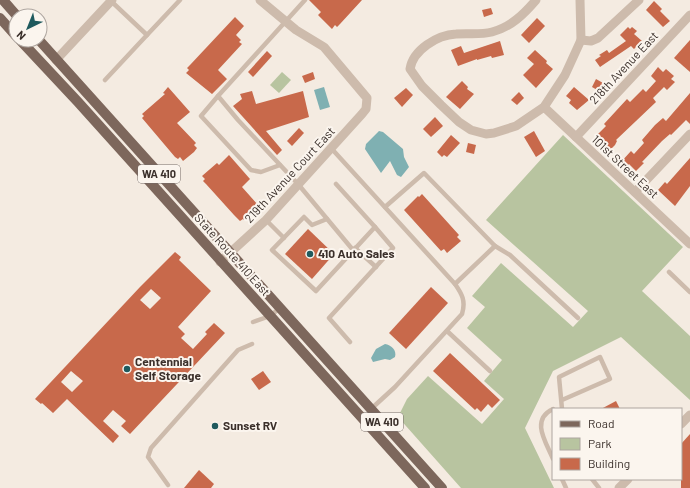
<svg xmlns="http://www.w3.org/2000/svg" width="690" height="488" viewBox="0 0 690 488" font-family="Barlow,sans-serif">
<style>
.green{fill:#b8c4a0}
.water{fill:#7fb0b2}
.building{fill:#c8694b;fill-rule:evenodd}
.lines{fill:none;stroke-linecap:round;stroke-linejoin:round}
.lane{stroke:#cdbbac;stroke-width:4.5}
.street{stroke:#cdbbac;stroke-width:9}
.primary{stroke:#7d675c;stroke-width:10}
.poi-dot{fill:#1f5a5e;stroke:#fbf5ee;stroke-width:1.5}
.labels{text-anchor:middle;stroke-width:4;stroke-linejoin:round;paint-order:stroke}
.shield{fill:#fbf5ee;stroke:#756b66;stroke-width:1}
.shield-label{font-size:11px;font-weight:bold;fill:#3b302b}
.street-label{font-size:12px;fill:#3b302b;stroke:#fbf5ee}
.poi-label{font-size:12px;font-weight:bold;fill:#3b302b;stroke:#fbf5ee;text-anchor:start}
</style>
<rect width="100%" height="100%" fill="#f4ebe1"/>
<!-- green -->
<g class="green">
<polygon points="282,72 291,80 279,93 270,85"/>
<polygon points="563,135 683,247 642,291 690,336 690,400 621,337 553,371 525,428 554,488 461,488 398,417 407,399 428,376 482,424 504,399 484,381 502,360 467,328 485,307 472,296 501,263 573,327 588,311 486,220"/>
</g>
<!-- water -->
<g class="water">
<polygon points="324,87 330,107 320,110 314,90"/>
<polygon points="379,131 383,132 403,149 404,157 409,167 401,177 397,175 390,161 381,173 365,149 366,144"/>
<path d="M385 344C391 345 397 350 395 357L390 360 385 359 373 362 371 358 376 349Z"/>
</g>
<!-- building -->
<g class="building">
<polygon points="309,0 362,0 340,24 337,27 335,25 332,29 318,15 321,12"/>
<polygon points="654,1 662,9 660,11 670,21 663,27 646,10"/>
<polygon points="491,8 493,14 484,17 482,10"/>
<polygon points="235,17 244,26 236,35 241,40 239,42 242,44 218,70 227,79 212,94 186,73 189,70 187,68 190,65"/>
<polygon points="537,18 545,26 529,43 521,35"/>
<polygon points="628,27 630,29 632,27 637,31 634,34 642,41 634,49 631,46 600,67 595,60 601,56 599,55 607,50 609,53 626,41 620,35"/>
<polygon points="690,40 690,72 674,58"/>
<polygon points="500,41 504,55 492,58 491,56 477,60 477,59 458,66 451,50 461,46 464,53"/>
<polygon points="535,50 547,61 546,63 553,69 536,88 523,75 534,64 527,58"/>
<polygon points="267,51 272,56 253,77 248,72"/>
<polygon points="658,67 663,72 666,69 674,76 671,79 675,82 667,90 664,87 653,98 656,102 616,140 617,141 615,145 607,153 593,139 606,126 604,124 627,99 630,102 643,89 646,92 656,81 651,76"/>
<polygon points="313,72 315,79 305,83 302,76"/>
<polygon points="596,79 603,83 599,91 592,87"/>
<polygon points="462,81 468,87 467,89 474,94 460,109 446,97"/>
<polygon points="168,87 190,112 177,123 196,143 194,145 197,148 194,152 183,161 180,157 178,159 175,157 142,118 144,116 142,114 165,94 163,93"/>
<polygon points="574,87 589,100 577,110 569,103 571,100 566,96"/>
<polygon points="406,88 413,95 402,107 394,98"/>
<polygon points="252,91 256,104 303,91 309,117 266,131 282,150 277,155 233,106 242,99 240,94"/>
<polygon points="519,92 524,98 517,105 511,100"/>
<polygon points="690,93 690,124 686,120 671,135 670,134 662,141 642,162 644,163 636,171 629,164 626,167 621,162 631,151 634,154 644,143 642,140 655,125 663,118 666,121"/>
<polygon points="435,117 443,126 431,137 423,129"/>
<polygon points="299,128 304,133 292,146 287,141"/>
<polygon points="534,131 545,151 536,157 524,137"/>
<polygon points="451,135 460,143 447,157 444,155 442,157 437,152"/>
<polygon points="468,143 476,145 474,154 466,152"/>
<polygon points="229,155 250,179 242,187 258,205 255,208 256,209 244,220 243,219 240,221 234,215 206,184 203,181 205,179 202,176 217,163 219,165"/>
<polygon points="690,158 690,186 675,206 658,190 665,182 667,184"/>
<polygon points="422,194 459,235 457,237 461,241 447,253 444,249 441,251 404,210 418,196 419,197"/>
<polygon points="308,229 334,254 312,279 285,254"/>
<path d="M175 252 181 257 179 260 211 291 178 327 185 334 181 338 193 349 207 334 205 332 214 323 225 333 130 434 121 426 126 421 113 410 103 421 119 436 113 443 67 399 53 413 42 403 41 404 35 399 140 287ZM151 289 161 298 150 309 140 300ZM71 371 83 381 72 392 61 382Z"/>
<polygon points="431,287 448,303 406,349 389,333"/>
<polygon points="450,353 500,400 492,408 488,404 481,412 477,408 475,410 433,371"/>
<polygon points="263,371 271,382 259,390 251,379"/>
<polygon points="616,401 620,409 601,409"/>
<polygon points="690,434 690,488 681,488 681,444"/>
<polygon points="199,470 214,484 211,488 184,488"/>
</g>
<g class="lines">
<!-- lane -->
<g class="lane">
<polyline points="305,0 218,96 238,120 298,184 353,250"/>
<polyline points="147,35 180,0"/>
<polyline points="105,80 147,35 111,1"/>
<polyline points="218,96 201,116 251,170 261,172 280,165"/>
<path d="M331 148 455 284C462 294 466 301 462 314L395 387 371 409"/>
<polyline points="385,207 424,173 495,246 510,255 578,318"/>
<polyline points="327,219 312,225 304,217 272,250 316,291 375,227 336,184"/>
<polyline points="266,220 284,238"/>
<polyline points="355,248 376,267"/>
<polyline points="669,272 690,292"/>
<polyline points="455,284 495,246"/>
<polyline points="253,322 270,316 280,308"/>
<polyline points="447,331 490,371"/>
<polyline points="350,342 329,318 393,248 375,227"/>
<polyline points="562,400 610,379 600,357 559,377 562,409"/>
<path d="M553 409C530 420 546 442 553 459"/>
<polyline points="562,479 566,488"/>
<polyline points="592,479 599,488"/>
<polyline points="168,485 148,457 151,448 238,350 252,344"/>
</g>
<!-- street -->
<g class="street">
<path d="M536 0C524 14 511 27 492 32 480 35 468 33 456 34 437 35 413 50 410 69L422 86 441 105 459 122 471 130 486 134 494 133 516 126 544 107 565 75 581 40 580 0"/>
<polyline points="581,40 591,41 598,38 639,0"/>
<polyline points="56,60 112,0"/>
<polyline points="544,107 690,244"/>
<polyline points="576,137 690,15"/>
<polyline points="635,192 690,134"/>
<polyline points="220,262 266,220 362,114 366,109 367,98 324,47 296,30 260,0"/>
<polyline points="681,424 690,415"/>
<polyline points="619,488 628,479"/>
</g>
<!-- primary -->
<g class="primary">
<polyline points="3,0 17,16"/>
<polyline points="0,18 16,36"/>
<polyline points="20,40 78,102 425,488"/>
<polyline points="39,40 442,488"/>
</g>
</g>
<!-- markers -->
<g class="poi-dot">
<circle cx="310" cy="254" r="4"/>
<circle cx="127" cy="369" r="4"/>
<circle cx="215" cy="426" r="4"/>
</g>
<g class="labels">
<!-- shield labels -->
<g class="shield">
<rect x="138" y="165" width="42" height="18" rx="3"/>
<rect x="361" y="413" width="42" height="18" rx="3"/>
</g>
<g class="shield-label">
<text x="159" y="178">WA 410</text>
<text x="382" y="426">WA 410</text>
</g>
<!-- street labels -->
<g class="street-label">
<text transform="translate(624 68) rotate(-47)" y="4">218th Avenue East</text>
<text transform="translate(625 167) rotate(43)" y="4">101st Street East</text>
<text transform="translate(290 175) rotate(-47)" y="4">219th Avenue Court East</text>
<text transform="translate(232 255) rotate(48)" y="4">State Route 410 East</text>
</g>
<!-- poi labels -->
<g class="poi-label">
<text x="318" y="258">410 Auto Sales</text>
<text x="135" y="366">Centennial<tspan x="135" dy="14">Self Storage</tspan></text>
<text x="223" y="430">Sunset RV</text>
</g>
</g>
<!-- legend -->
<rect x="552" y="408" width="130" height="72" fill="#fbf5ee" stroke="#aea6a0"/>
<rect x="560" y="421" width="20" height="6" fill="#7d675c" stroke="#aea6a0"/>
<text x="588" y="428" font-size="12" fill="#3b302b">Road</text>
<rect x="560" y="438" width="20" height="12" fill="#b8c4a0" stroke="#aea6a0"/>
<text x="588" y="448" font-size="12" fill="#3b302b">Park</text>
<rect x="560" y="458" width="20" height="12" fill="#c8694b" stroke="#aea6a0"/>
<text x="588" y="468" font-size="12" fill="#3b302b">Building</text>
<!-- north arrow -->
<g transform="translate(28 28) rotate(223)"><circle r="19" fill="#fbf5ee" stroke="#aea6a0"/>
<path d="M0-3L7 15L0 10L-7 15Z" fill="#1f5a5e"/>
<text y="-6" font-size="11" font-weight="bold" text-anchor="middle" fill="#3b302b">N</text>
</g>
</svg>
